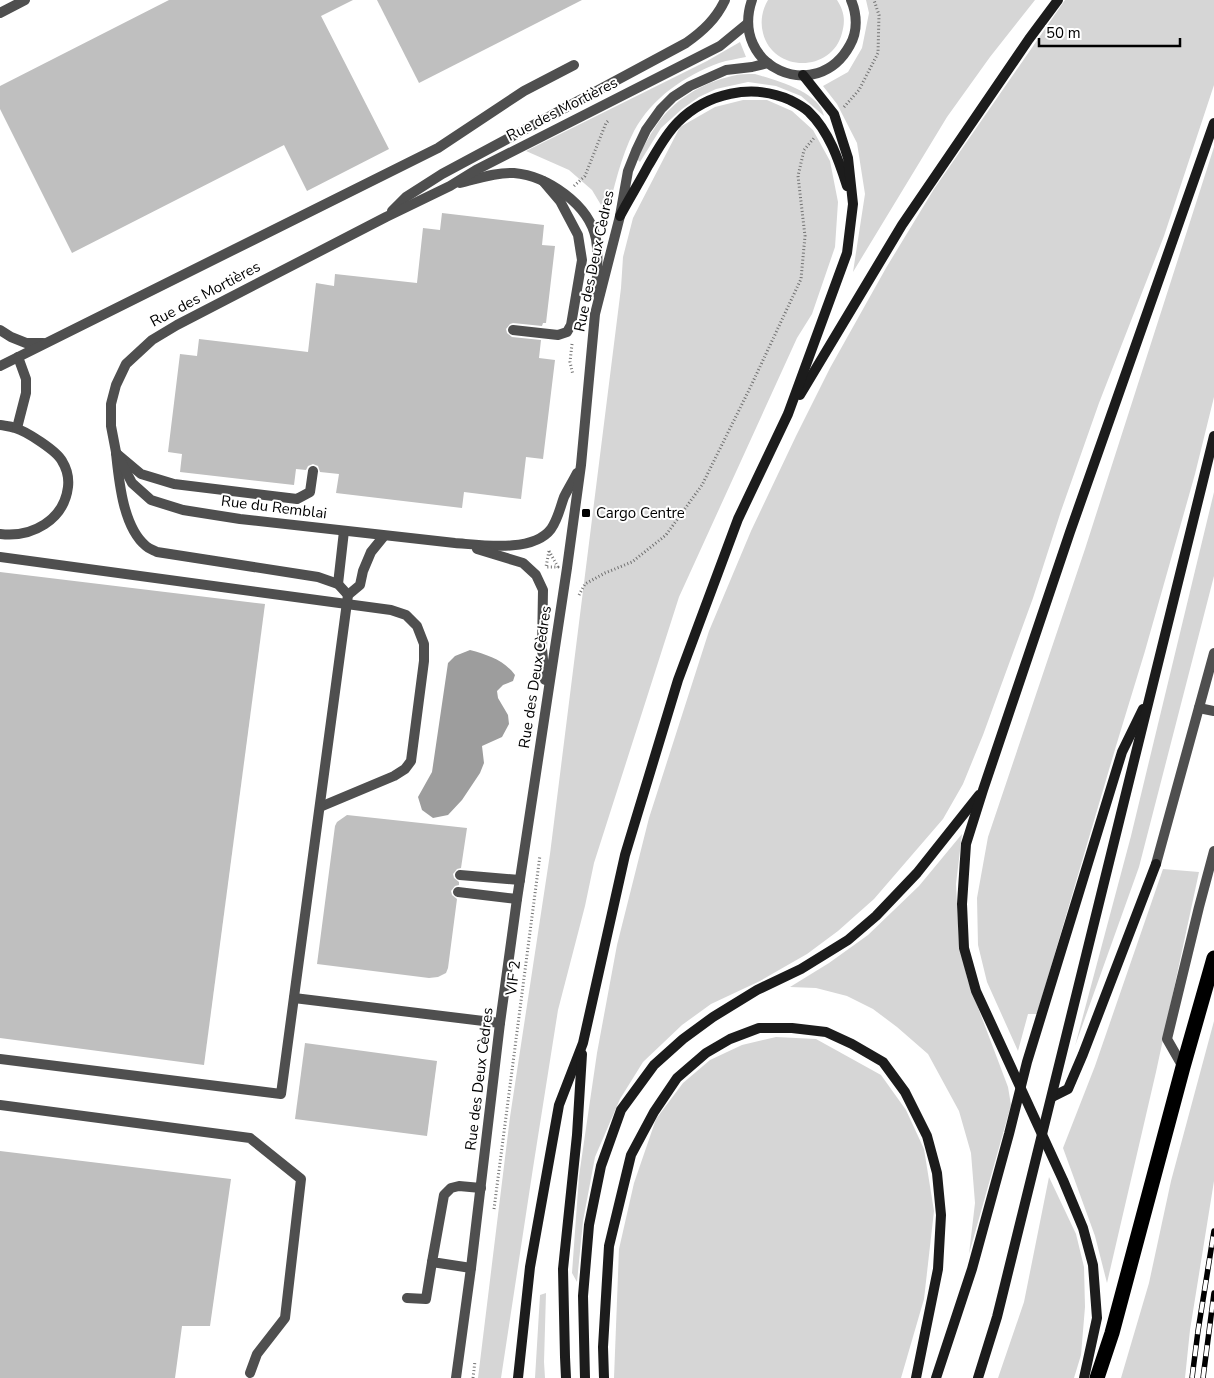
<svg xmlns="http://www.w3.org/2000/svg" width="1214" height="1378" viewBox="0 0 1214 1378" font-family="'Nunito Sans',sans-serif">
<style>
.green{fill:#d6d6d6}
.water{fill:#9d9d9d}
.building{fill:#bfbfbf}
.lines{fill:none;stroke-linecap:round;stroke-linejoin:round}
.path{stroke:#717171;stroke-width:3;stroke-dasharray:1 2.5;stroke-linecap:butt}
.lane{stroke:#4f4f4f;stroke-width:10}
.street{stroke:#4f4f4f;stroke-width:10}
.secondary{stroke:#1c1c1c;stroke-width:10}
.highway{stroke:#000;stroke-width:15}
.rail-casing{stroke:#000;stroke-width:5.5}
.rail{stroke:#fff;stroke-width:4;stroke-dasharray:11;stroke-linecap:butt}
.poi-dot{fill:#000;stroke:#fff;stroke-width:2}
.labels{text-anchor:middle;stroke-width:4;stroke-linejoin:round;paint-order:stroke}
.street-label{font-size:15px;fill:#000;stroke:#fff}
.poi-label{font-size:15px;fill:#000;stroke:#fff;text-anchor:start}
</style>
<rect width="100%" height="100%" fill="#fff"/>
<!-- green -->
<g class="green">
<path d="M768 0H837C839 3 841 7 842 10 845 18 844 26 842 33 832 73 773 73 763 33 760 22 762 10 768 0Z"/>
<polygon points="866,0 1035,0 990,57 947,117 853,272 865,194 857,143 837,104 823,86 848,72 862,48 869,13"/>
<polygon points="1065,0 1214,0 1214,85 1164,236 1099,403 1061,511 1033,598 983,735 963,784 943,819 874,899 838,931 807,954 760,981 711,1004 682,1025 643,1062 620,1099 595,1157 583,1221 577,1282 572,1273 579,1176 597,1053 617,945 649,818 709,631 751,531 796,436 830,368 886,268 934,189"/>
<path d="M740 42 746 57C737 59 728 60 719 63 684 76 652 98 634 131 621 156 614 188 607 215L592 190 569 170 526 151 707 61Z"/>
<path d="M755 74C775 80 820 92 824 116L801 96 776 86 748 82 716 89 699 97 682 109 661 128 640 162 637 159C643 148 649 136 656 126 673 100 702 83 732 76 739 74 747 74 755 74Z"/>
<polygon points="743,100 767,100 792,111 813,130 830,161 838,202 835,247 812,314 797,338 679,597 594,863 585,906 558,1010 533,1168 501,1378 478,1378 510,1117 550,854 621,288 623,257 633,218 680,127 715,107"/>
<polygon points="1214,147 1214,397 1195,474 1145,651 1116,746 1037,1014 1028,1014 1018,1051 987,982 978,945 977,898 988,837 1085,549"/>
<polygon points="1214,492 1214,576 1139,867 1075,1046 1131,836"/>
<polygon points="962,834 956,884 959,944 968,981 1008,1087 1011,1105 969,1254 975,1203 971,1153 959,1111 928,1054 897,1027 873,1009 847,996 816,988 790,987 829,963 868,935 919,886"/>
<polygon points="1163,869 1199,872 1156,1072 1107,1283 1095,1236 1063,1148 1095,1066"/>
<polygon points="1214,1021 1214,1181 1190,1330 1185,1378 1121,1378 1149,1283 1171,1181"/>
<polygon points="776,1037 816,1039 881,1075 906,1110 924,1149 934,1211 924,1299 901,1378 614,1378 619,1249 634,1183 656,1119 683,1083 710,1060 742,1045"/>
<polygon points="1049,1177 1076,1234 1084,1267 1085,1307 1081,1355 1074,1378 998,1378 1024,1302"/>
<polygon points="546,1293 544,1362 545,1378 535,1378 540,1295"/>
</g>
<!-- water -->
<path class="water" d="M470 650C488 655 504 660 515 675L513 681 503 685 497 691 498 698 508 715 509 724 502 737 482 746 484 763 480 773 462 800 448 815 433 818 422 810 418 797 432 772 448 663 455 656Z"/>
<!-- building -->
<g class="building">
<polygon points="169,0 353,0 321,16 389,149 307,191 284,145 72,253 0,109 0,86"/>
<polygon points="377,0 582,0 419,83"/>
<polygon points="442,213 544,225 542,245 555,246 546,323 543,323 542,326 513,323 510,324 506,329 507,333 512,337 541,340 539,358 555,360 543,459 526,457 521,499 464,492 462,508 336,493 339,474 320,472 318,466 313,464 308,466 306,470 296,469 294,485 180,472 182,454 168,452 180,354 197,356 199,339 308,352 316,283 334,286 335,274 417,283 423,228 440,230"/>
<polygon points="0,572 265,604 204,1065 0,1038"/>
<polygon points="347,815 467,828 461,868 457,869 453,874 454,878 459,882 459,885 455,886 451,891 452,895 457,899 448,968 446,973 438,977 429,978 317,964 335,826 337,822"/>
<polygon points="305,1043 437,1061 427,1136 295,1119"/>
<polygon points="0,1151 231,1179 210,1326 182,1326 175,1378 0,1378"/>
</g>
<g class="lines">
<!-- path -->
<g class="path">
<polyline points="844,107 859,90 878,53 879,15 874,0"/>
<polyline points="574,186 585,176 606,123 609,120"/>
<polyline points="572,344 570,362 573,375"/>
<polygon points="549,551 558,567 546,567"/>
<polyline points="579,595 585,584 605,573 632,562 666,535 702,485 750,388 801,279 805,236 798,176 804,150 814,138"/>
<polyline points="494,1209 540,855"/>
<polyline points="473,1378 475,1361"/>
</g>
<!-- lane -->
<g class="lane">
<polyline points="0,13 25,0"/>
<polyline points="0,330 11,337 26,343 43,343"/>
<polyline points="513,330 558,335 567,332 571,325 582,260 578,235 560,201 543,181"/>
<polyline points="0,366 438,148 524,91 574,65"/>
<path d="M0 425C5 426 10 426 15 428 26 431 57 451 62 461 67 469 69 478 68 487 64 520 32 538 0 534"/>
<polyline points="17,428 26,393 26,379 18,357"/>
<path d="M116 453C119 481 123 527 146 546 149 549 153 550 157 552L318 577 338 584 348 595"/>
<polyline points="116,453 141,474 174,484 297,499 310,492 313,471"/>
<polyline points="0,557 391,610 406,615 417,626 424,644 424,661 411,761 405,769 394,776 320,807"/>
<polyline points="338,584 344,531"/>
<polyline points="1199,708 1214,711"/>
<polyline points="1156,864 1214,653"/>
<polyline points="460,875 520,880"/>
<polyline points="458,892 517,899"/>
<polyline points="294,998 500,1023"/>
<polyline points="0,1059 281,1094 348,595 360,585 363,571 371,552 384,536"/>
<polyline points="1183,1067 1167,1039 1199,907 1214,851"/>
<polyline points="0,1105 250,1138 301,1179 285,1318 257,1354 250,1373"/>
<polyline points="471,1268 432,1262 444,1195 451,1188 459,1186 481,1188"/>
<polyline points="407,1298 426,1299 432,1262"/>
</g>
<!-- street -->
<g class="street">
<path d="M752 0C729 67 817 106 850 45 858 31 857 14 851 0"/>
<path d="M460 183C477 179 496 172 514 173 547 176 589 204 596 239 599 257 597 276 596 293"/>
<path d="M392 211 406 197 442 174 686 43C703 31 716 19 725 0"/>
<path d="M577 473C573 481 568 489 564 497 560 508 558 519 551 529 533 553 482 545 455 543L240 519 183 510 151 500 132 483 116 452 111 426V404L116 385 126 364 152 340 177 325 386 217 450 186 476 170 720 46 748 23"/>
<polyline points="477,549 523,563 536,575 543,590 542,649 545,680"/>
<polyline points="456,1378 471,1268 500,1023 517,899 567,568 581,465 595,314 620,216 628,171 636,151 646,130 661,109 673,97 690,86 726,70 752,67 768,63"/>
</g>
<!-- secondary -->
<g class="secondary">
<path d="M620 216C629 199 639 183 648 166 657 151 665 135 678 122 707 93 752 83 790 100 796 103 804 107 809 112 829 131 839 161 847 186"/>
<polyline points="800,395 902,225 1029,39 1058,0"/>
<polyline points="1052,1097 1068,1089 1083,1054 1156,864"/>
<polyline points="518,1378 530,1267 559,1105 583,1043 625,855 678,680 738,519 788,414 847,253 853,204 848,158 834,114 803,75"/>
<polyline points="566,1378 565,1357 563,1269 577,1135 582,1054"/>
<polyline points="585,1378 583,1296 589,1225 601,1166 621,1110 654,1065 683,1039 713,1017 757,990 801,969 848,940 876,916 917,873 979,795"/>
<polyline points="604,1378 603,1347 609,1246 631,1155 654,1112 677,1078 706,1053 730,1039 759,1028 792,1028 826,1032 852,1044 883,1062 905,1092 927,1136 937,1173 941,1215 938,1269 916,1378"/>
<polyline points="936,1378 972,1269 1009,1134 1027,1062 1122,752 1143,709"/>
<polyline points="978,1378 997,1317 1214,436"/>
<polyline points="1084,1378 1097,1318 1093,1265 1083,1228 1063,1180 976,991 964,948 962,904 966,844 983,790 1070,532 1214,123"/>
</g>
<!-- highway -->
<polyline class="highway" points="1097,1378 1112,1333 1183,1067 1214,958"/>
<defs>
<g id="rail">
<polyline points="1192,1378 1198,1331 1214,1231"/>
<polyline points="1203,1378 1214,1293"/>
</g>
</defs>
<!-- rail casing -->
<use href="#rail" class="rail-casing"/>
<!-- rail -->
<use href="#rail" class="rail"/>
</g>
<!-- markers -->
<rect class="poi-dot" x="581" y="508" width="10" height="10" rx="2.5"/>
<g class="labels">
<!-- street labels -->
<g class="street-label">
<text transform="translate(562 109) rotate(-27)" y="5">Rue des Mortières</text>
<text transform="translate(594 261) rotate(-78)" y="5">Rue des Deux Cèdres</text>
<text transform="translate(205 294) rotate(-28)" y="5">Rue des Mortières</text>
<text transform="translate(274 507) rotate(7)" y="5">Rue du Remblai</text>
<text transform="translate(535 677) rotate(-81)" y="5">Rue des Deux Cèdres</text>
<text transform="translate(513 978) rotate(-83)" y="5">VIF 2</text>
<text transform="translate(479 1079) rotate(-83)" y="5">Rue des Deux Cèdres</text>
</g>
<!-- poi labels -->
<g class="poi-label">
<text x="596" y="518">Cargo Centre</text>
</g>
</g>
<!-- scale -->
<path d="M1039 38v8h141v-8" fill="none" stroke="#000000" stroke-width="2.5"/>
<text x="1046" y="38" font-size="15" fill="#000000" stroke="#ffffff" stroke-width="4" paint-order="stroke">50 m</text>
</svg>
